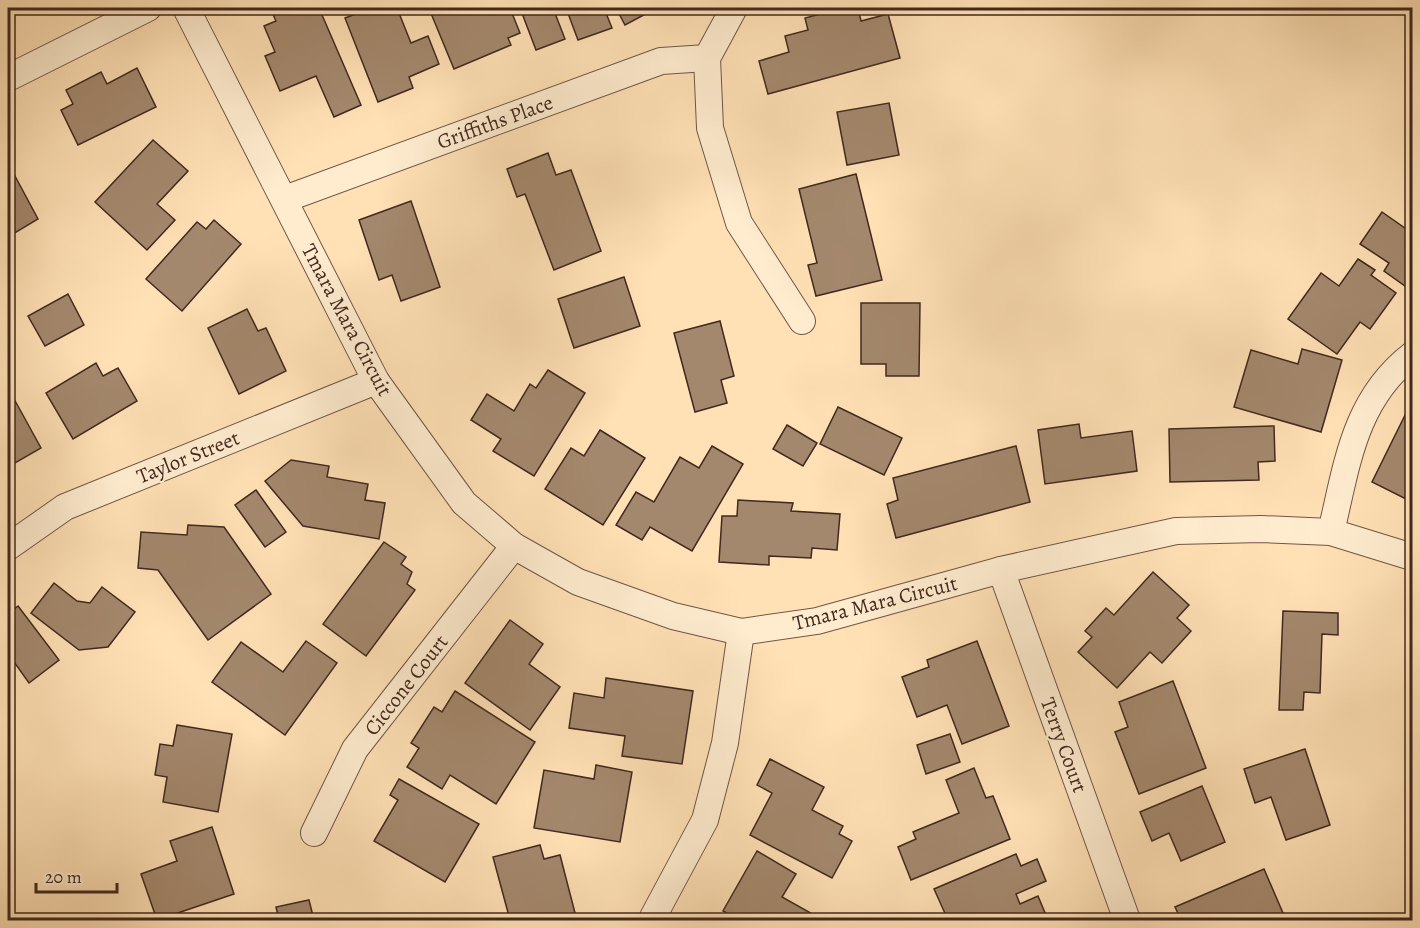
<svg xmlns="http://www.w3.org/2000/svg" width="1420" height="928" viewBox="0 0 1420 928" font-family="Alegreya,serif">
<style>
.building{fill:#a4886d;stroke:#412820;stroke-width:1.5}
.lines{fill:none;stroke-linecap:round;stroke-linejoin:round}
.minor-casing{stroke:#705645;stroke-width:28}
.minor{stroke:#ffeccf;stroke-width:26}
.labels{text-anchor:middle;stroke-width:4.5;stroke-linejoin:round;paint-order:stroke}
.street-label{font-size:21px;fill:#412820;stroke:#ffeccf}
</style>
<rect width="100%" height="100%" fill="#ffe1b5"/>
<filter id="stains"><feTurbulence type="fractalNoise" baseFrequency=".00333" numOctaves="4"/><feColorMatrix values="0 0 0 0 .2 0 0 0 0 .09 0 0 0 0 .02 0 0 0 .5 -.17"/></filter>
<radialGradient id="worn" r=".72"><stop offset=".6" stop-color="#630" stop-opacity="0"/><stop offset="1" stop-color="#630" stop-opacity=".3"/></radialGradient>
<!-- building -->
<g class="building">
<polygon points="270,8 319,8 361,105 334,117 316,76 280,91 265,56 275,52 264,26 276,21"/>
<polygon points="371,8 397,8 411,43 428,36 439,64 409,77 413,88 378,102 345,18"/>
<polygon points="440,8 510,8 520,33 508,38 511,45 454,69 430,11"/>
<polygon points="520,8 553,8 565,39 536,50"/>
<polygon points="566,8 604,8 612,28 578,40"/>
<polygon points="616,8 654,8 655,9 625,25"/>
<polygon points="843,8 858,8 861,21 888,14 900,58 768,94 759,61 789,52 785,36 808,30 805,18"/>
<polygon points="137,68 156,107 78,145 61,110 73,104 66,90 101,72 107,84"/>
<polygon points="889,103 899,155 847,165 837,112"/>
<polygon points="153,140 188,171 157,204 175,220 147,250 95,202"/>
<polygon points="548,153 556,175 571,170 601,251 554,270 525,194 517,197 507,169"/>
<polygon points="8,163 38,219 8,237"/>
<polygon points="856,174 882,280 816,296 808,265 817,263 799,189"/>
<polygon points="411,201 440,287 401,301 392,275 379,280 359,220"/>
<polygon points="1382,212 1405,228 1412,222 1412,291 1384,271 1389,263 1360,244"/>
<polygon points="214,220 241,244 182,311 146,279 197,222 206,229"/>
<polygon points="1358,259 1375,270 1371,275 1396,293 1370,329 1360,322 1337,354 1288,319 1321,273 1339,286"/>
<polygon points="624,277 640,326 574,348 558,299"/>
<polygon points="68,294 84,325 45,346 28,316"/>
<polygon points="861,303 920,303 919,376 886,376 886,364 861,364"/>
<polygon points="247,309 258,331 266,328 286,371 239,394 208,328"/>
<polygon points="720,321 734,376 721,380 727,403 695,412 674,333"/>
<polygon points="1302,349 1342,360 1321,432 1234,407 1251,350 1298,364"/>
<polygon points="96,363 103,376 118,368 137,401 73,439 46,393"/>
<polygon points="548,370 585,393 534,476 493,451 501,439 471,420 487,394 514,411 530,384 536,388"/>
<polygon points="8,388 41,448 8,467"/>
<polygon points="1412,401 1412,502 1372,482"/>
<polygon points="838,407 902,438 884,475 820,444"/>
<polygon points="1079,424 1081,438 1132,431 1137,471 1045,484 1038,430"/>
<polygon points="787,425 817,443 803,466 773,449"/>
<polygon points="1274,426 1275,461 1258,462 1259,480 1170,482 1169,429"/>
<polygon points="600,430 645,458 603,525 545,489 571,448 584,456"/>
<polygon points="712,446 743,464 692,551 650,527 642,540 616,525 636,492 654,502 680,457 699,468"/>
<polygon points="1016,446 1030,502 896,538 887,504 898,500 893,478"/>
<polygon points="291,460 329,466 327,477 368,484 365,500 385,503 379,539 303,526 265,481"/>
<polygon points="256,490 286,532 265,547 235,505"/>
<polygon points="738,500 793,503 791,511 840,514 837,550 812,548 811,558 769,556 769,565 719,562 722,516 737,516"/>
<polygon points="188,525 224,527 271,594 208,640 158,570 138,568 141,532 187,535"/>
<polygon points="384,542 406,557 401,564 412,572 407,584 415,590 366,656 323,624"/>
<polygon points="1153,572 1189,605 1177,618 1191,631 1162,663 1150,652 1117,688 1078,652 1092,637 1085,631 1106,608 1114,615"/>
<polygon points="54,583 77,601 90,603 102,587 135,612 108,647 79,650 31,613"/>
<polygon points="18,606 59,660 29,683 12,659 8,662 8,614"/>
<polygon points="1283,611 1338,613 1338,635 1322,634 1320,693 1304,692 1303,710 1279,710"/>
<polygon points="510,620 543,644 529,664 560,687 530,730 465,683"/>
<polygon points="306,641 337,663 285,735 212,682 241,642 283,672"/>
<polygon points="977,641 1009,726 962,744 947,705 917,717 902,677 929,667 927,660"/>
<polygon points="606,678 693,691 682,764 622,756 625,736 569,728 574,693 604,698"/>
<polygon points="1173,681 1206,768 1139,794 1115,732 1128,727 1119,702"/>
<polygon points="455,691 535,742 496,804 450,775 442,789 407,767 419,748 411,743 434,707 442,712"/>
<polygon points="177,725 232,734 218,812 163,802 167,777 155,775 160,744 173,746"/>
<polygon points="950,734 960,762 926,774 917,745"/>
<polygon points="1305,749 1330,825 1286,840 1271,797 1255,803 1244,769"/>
<polygon points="770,759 824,787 812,810 843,826 839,834 852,841 832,878 750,835 772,793 757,785"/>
<polygon points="596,765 632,772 620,842 534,828 544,770 594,779"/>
<polygon points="974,768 986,798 993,796 1010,839 911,880 898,847 916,839 913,832 959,813 946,780"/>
<polygon points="399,779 479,824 445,882 374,841 398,800 390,795"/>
<polygon points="1202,786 1225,842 1181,861 1169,833 1152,841 1140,812"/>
<polygon points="212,827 234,894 157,920 141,874 177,861 170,841"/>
<polygon points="540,845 544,859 560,855 575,913 545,920 510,920 493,857"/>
<polygon points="757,851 796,874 782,897 816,916 814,920 740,920 723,911"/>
<polygon points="1016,854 1021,866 1037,859 1046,881 1016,894 1020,904 1038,896 1048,920 948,920 934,889"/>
<polygon points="1264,869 1286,920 1181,920 1175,907"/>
<polygon points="309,900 314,920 279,920 276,907"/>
</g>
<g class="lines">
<defs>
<g id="minor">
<polyline points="186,8 376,381 464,503 514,546 578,582 673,616 741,632 817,621 1001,570 1176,531 1261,529 1331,532 1412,557"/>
<polyline points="734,8 707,58 710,128 739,223 802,321"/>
<polyline points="8,78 148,8"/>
<polyline points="285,199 661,61 707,58"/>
<path d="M1331 532C1347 465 1354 400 1412 355"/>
<polyline points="8,547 65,507 376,381"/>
<polyline points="1001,570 1127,920"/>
<polyline points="314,833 355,749 514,546"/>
<polyline points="653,917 705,820 725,743 741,632"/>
</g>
</defs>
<!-- minor casing -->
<use href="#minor" class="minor-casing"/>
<!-- minor -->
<use href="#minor" class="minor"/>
</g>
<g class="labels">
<!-- street labels -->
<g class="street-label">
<text transform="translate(495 122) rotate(-20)" y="7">Griffiths Place</text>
<text transform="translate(347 320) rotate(62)" y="7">Tmara Mara Circuit</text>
<text transform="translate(188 457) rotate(-22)" y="7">Taylor Street</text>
<text transform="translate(875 603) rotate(-14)" y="7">Tmara Mara Circuit</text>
<text transform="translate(406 685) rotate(-52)" y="7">Ciccone Court</text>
<text transform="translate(1064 745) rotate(70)" y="7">Terry Court</text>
</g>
</g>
<!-- margin -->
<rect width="1420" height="928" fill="none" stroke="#ffe1b5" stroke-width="30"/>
<rect x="9" y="9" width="1402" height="910" fill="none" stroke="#412820" stroke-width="3"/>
<rect x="15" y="15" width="1390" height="898" fill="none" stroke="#412820" stroke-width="1.5"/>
<!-- scale -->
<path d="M36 883v9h81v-9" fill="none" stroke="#412820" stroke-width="3"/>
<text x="45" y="883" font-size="18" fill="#412820" stroke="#ffeccf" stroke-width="4.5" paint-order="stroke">20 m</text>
<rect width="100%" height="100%" filter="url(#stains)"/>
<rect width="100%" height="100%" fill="url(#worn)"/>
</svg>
